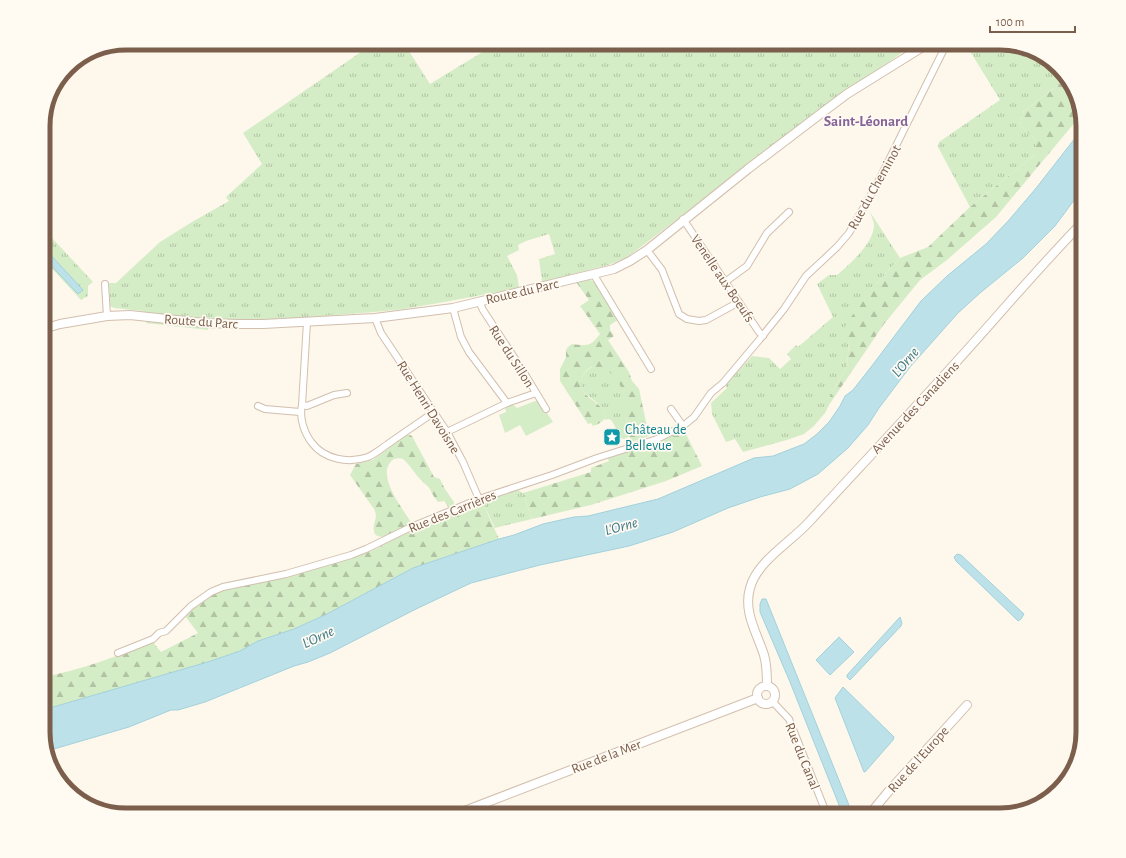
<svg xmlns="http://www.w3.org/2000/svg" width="1126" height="858" viewBox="0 0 1126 858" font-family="'Alegreya Sans',sans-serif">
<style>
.grass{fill:url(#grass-tufts)}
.forest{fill:url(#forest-firs)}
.green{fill:#d5edc7}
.water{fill:#bde1e9;stroke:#a2d1dc}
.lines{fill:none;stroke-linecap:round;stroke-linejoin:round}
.minor-casing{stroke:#d2bfae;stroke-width:8}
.tertiary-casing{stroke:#d2bfae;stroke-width:10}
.minor{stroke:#fff;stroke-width:6}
.tertiary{stroke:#fff;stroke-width:8}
.labels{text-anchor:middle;stroke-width:3.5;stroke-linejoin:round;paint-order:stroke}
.street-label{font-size:14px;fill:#7b5e4b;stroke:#fffaf2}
.culture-label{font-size:14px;fill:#0d838f;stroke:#fffaf2;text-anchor:start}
.neighbourhood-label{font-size:15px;font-weight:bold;fill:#876497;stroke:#fffaf2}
.water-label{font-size:15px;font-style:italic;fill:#3f7a88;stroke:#fffaf2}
.rim{fill:none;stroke:#7b5e4b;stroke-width:5}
</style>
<defs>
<pattern id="grass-tufts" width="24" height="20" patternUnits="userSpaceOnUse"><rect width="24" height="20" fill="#d5edc7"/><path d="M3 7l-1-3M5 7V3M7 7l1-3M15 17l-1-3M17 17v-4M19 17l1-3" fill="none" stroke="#b2c3a4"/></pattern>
<pattern id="forest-firs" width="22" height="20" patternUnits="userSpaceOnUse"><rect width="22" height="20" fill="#d5edc7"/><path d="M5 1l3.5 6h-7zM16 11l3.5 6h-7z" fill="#b2c3a4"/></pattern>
</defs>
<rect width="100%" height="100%" fill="#fef7eb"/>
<!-- grass -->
<g class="grass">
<polygon points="374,43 414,43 407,48 430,84 489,48 496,48 502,43 916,43 831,102 646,243 626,258 608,265 542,282 539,259 555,254 549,234 526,241 518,245 519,250 507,256 517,275 519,288 450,301 404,309 375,312 256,321 208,320 208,330 146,323 143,311 114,308 110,306 109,283 116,283 160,242 192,222 229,201 226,197 262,164 243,133"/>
<polygon points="965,43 1000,43 1051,60 1066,79 1023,112 1020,125 1036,140 1036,154 970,207 938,147 939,142 1000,100"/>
<path d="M870 212 900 258 877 283 849 340 847 366 829 398V405L825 413 814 426 804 434 787 440 743 452 735 439 726 442 712 414 711 403 727 388 725 385 752 356 769 358 780 369 791 359 787 354 796 345 798 347 833 317 817 284 829 275H837C850 264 874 243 874 225 874 221 871 216 870 212Z"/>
<polygon points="52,238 93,282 88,286 88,296 81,300 43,259 43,245"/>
<path d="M596 366C601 368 607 369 611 372 630 389 624 415 629 437L624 439 621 438 612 421 609 419 604 420 606 416C604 412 602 408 599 405 596 401 591 398 587 395 575 384 583 369 596 366Z"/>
<polygon points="518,490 523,493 532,519 495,528 482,501"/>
</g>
<!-- forest -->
<g class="forest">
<polygon points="1066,79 1074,89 1081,115 996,217 947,260 920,280 884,324 829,405 829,398 847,366 849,341 842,332 851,317 877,283 900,258 928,247 970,207 1036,154 1036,140 1020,125 1023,112"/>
<path d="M586 280H591L595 283 618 320 610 325V330L614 336 608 340 629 372 632 381 639 389 649 436 632 442C622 423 630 399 617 380 612 373 605 368 597 367 586 365 579 379 582 388 586 400 602 402 606 416 603 422 599 424 593 426L591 423 588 424 560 381V369L566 357V350L568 347 572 344C587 346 590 347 600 334L580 306 589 300 576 282Z"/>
<polygon points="683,428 702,466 666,481 591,505 532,519 523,493 591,472 591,468 609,461 607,457 669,437"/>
<path d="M408 434 412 436 434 477 440 479 445 489 454 502V507L449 509 445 501 438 502C434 498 432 493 430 489 427 485 424 483 421 480 415 474 410 465 403 459 400 458 397 458 394 459 373 473 404 510 412 524 405 527 377 546 374 531 372 522 379 520 374 509L350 475 356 464 373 460Z"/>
<path d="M482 501 499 539 413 568 325 615 294 629 258 641 240 651 211 661 43 710V677C79 671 119 655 153 642L161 652 198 633 185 616 195 606 216 592 277 579 364 554 380 547 386 543 404 533Z"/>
</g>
<!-- green -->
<polygon class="green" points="538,400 553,422 526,436 520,425 505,433 499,415 506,412 505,407 512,404 517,408"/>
<!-- water -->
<g class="water">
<polygon points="1083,128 1083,188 1055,226 1023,258 980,293 958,313 910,367 879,408 868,425 848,448 818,474 790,489 760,497 728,508 673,532 629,546 540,565 471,583 416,609 330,653 308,662 294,666 205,702 178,710 171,710 129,727 47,751 43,737 43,710 211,661 240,651 258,641 294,629 325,615 413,568 499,539 514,535 543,524 574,517 588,516 658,499 754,458 773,456 804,444 817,434 829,422 840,406 845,396 853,390 871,367 921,301 947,276 986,244 1009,220 1037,187"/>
<polygon points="46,250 83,290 78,294 43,257 43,253"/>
<polygon points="957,554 961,555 1024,614 1021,619 1018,621 1014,617 956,561 954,557"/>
<polygon points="762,599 766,599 853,815 843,815 790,682 760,612 760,604"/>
<polygon points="900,617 902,623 901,626 850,680 847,677 847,675"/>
<polygon points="839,637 854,652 830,675 816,660"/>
<polygon points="843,687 894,737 893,740 865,772 864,772 835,698"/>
</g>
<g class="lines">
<defs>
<g id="minor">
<polyline points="683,219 759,332 763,336"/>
<polyline points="647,250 662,270 679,314 687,319 699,321 706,320 739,302"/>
<polyline points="594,275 651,369"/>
<polyline points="725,282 747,266 767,233 789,212"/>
<polyline points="105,284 107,316"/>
<polyline points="479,301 483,310 523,371 546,409"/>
<polyline points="375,318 381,333 447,432 463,462 479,499"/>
<path d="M307 322 302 405C299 417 304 433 312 443 324 459 348 464 368 457 375 454 382 448 388 444 403 433 419 423 434 412"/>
<polyline points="507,403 536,393"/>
<polyline points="302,405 307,406 334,395 347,393"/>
<polyline points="258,406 265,409 300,412"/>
<polyline points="671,409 683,426"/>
<polyline points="447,432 507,403 469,352 461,337 453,308"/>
<polyline points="118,653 153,639 159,633 166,631 191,606 211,592 223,587 286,574 351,555 366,549 409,528 479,499 552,475 597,458 657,439 683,426 694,417 711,393 723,383 760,339 784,309 806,276 837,247 849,233 876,186 947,43"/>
<polyline points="772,701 789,719 827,815"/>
</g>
<g id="tertiary">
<polyline points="43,329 60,324 107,316 130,315 204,323 239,324 263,324 375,318 453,308 614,269 630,261 647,250 748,169 823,112 847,94 929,43"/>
<path d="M767 685C767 675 767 665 764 655 757 633 743 612 750 588 757 561 791 542 809 522 856 471 903 421 949 370 994 321 1036 270 1083 222"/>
<circle cx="766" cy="695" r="9"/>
<polyline points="454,815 758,698"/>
<polyline points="873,815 874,809 888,792 967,705"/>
</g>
</defs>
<!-- minor casing -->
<use href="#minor" class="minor-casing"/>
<!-- tertiary casing -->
<use href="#tertiary" class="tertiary-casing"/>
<!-- minor -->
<use href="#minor" class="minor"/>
<!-- tertiary -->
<use href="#tertiary" class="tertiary"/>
</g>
<!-- icons -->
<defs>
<symbol id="sight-square" viewBox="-11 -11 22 22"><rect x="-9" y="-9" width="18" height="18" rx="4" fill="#0f9aa8" stroke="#fffaf2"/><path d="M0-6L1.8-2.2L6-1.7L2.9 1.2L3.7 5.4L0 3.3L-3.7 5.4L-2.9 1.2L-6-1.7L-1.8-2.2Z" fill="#fff"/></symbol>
</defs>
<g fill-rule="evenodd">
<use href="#sight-square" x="602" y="427" width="20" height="20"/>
</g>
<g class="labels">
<!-- street labels -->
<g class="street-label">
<text transform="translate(874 187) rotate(-61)" y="5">Rue du Cheminot</text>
<text transform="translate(723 278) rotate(56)" y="5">Venelle aux Boeufs</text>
<text transform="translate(522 291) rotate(-13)" y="5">Route du Parc</text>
<text transform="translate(201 321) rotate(4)" y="5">Route du Parc</text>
<text transform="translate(512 356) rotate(57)" y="5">Rue du Sillon</text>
<text transform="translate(429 407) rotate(58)" y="5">Rue Henri Davoisne</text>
<text transform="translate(915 407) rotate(-47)" y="5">Avenue des Canadiens</text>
<text transform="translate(452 511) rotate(-22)" y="5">Rue des Carrières</text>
<text transform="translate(606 756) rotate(-21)" y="5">Rue de la Mer</text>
<text transform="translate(803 756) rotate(68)" y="5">Rue du Canal</text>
<text transform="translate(918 759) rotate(-48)" y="5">Rue de l'Europe</text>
</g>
<!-- culture labels -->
<g class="culture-label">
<text x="625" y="434">Château de<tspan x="625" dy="16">Bellevue</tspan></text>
</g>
<!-- neighbourhood labels -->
<g class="neighbourhood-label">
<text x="866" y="126">Saint-Léonard</text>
</g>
<!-- water labels -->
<g class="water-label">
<text transform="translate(905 362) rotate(-50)" y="5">L'Orne</text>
<text transform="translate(621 526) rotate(-15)" y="5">L'Orne</text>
<text transform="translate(318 637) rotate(-25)" y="5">L'Orne</text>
</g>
</g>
<!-- crop -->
<path d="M0 0H1126V858H0ZM126 50H1000A76 76 0 0 1 1076 126V732A76 76 0 0 1 1000 808H126A76 76 0 0 1 50 732V126A76 76 0 0 1 126 50Z" fill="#fffaf2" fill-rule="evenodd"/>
<path class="rim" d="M126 50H1000A76 76 0 0 1 1076 126V732A76 76 0 0 1 1000 808H126A76 76 0 0 1 50 732V126A76 76 0 0 1 126 50Z"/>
<!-- scale -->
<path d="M990 26v6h85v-6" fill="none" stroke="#7b5e4b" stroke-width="2"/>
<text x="996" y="26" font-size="12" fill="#7b5e4b" stroke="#fffaf2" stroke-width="3" paint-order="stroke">100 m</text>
</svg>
